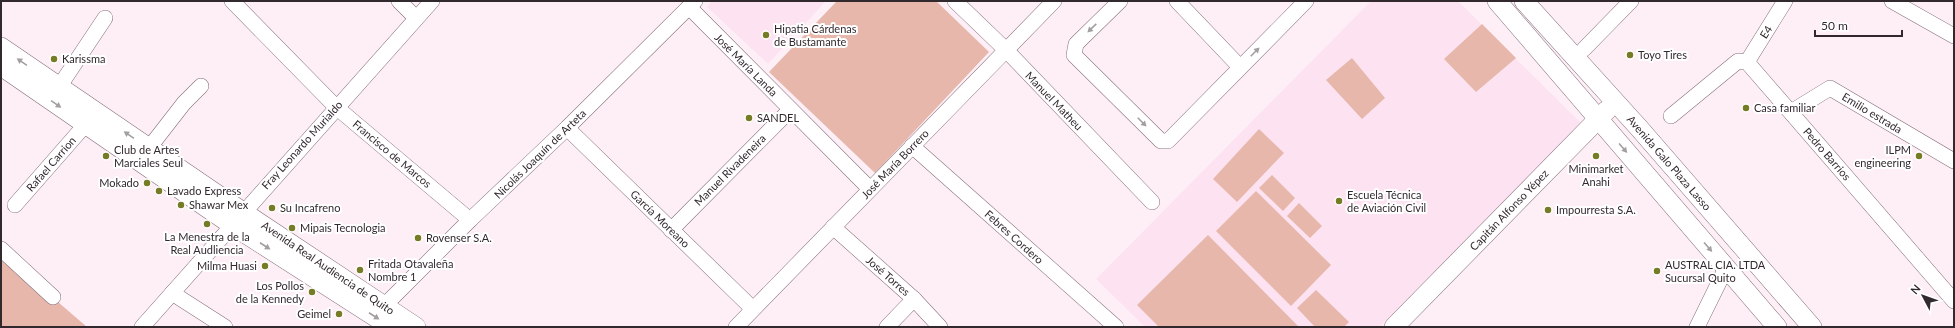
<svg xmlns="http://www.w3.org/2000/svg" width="1955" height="328" viewBox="0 0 1955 328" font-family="Lato,sans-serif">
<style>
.built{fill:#fde3f1}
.green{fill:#e6b7aa}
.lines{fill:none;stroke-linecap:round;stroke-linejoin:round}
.minor-casing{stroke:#85707c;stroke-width:16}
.major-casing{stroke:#85707c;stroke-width:20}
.minor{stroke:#fff;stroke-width:15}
.major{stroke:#fff;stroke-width:19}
.oneway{fill:#a39fa1}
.poi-dot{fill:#767b25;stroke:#fff;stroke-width:1.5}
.labels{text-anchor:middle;stroke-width:4;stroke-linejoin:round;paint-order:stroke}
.poi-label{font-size:11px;fill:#32292e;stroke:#fff;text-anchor:start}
.street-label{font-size:11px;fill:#32292e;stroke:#fff}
</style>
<rect width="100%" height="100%" fill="#feeff7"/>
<!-- built -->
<g class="built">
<polygon points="712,1 826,1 768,64 707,7"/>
<polygon points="1371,1 1458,1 1581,123 1380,327 1145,327 1096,279"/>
</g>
<!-- green -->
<g class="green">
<polygon points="837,1 936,1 989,52 875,173 769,72"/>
<polygon points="1482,24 1516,58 1476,92 1444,59"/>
<polygon points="1352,58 1385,98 1362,119 1326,80"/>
<polygon points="1259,129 1284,153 1237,202 1213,179"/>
<polygon points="1272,175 1295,198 1283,211 1259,188"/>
<polygon points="1256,191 1331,265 1291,306 1216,231"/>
<polygon points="1299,203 1322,226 1310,238 1287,216"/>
<polygon points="1208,235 1299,327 1159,327 1137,305"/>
<polygon points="1,253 87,327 1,327"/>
<polygon points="1316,290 1349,322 1344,327 1315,327 1297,308"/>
</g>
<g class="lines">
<defs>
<g id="minor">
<polyline points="232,1 336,107 470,220"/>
<polyline points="399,1 416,18"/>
<polyline points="955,1 1006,50 1152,202"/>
<polyline points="1120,1 1076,44 1074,55 1161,141 1168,141 1306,1"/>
<polyline points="1177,1 1240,67"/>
<polyline points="1892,1 1954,36"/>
<polyline points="689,7 870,189"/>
<polyline points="1584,49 1631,1"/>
<polyline points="1747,62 1785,1"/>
<polyline points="59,87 105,18"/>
<polyline points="1791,112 1830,88 1954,161"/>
<polyline points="1671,116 1738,61 1747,62 1954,301"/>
<polyline points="567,128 753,309"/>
<polyline points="912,146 1116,327"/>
<polyline points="149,148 184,103 201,86"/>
<polyline points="15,205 86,124"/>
<polyline points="833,227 914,299 940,327"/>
<polyline points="671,230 790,110"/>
<polyline points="1,249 53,297"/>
<polyline points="172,293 225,327"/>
<polyline points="384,306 470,220 567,128 695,1"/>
<polyline points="142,327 432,1"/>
<polyline points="736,327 1054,1"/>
<polyline points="887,327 914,299"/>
<polyline points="1697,327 1726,268"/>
</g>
<g id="major">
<polyline points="1497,1 1777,327"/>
<polyline points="1524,1 1639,128 1812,327"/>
<polyline points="1,47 243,212 416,327"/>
<polyline points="1,66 232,225 391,327"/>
<polyline points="1394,327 1607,110"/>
</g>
</defs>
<!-- minor casing -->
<use href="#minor" class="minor-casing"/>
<!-- major casing -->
<use href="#major" class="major-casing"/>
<!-- minor -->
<use href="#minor" class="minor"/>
<!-- major -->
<use href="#major" class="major"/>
</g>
<!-- one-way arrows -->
<defs><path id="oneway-solid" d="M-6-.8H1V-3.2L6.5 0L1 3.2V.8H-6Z"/></defs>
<g class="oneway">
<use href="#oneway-solid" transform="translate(1092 28) rotate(136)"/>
<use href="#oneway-solid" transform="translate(1255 52) rotate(-45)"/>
<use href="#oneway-solid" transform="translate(22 62) rotate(-145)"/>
<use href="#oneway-solid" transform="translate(56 104) rotate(34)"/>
<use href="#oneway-solid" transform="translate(1142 122) rotate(45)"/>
<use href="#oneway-solid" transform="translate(129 135) rotate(-146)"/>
<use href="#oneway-solid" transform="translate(1623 148) rotate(49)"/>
<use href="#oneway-solid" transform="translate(265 246) rotate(33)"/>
<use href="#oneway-solid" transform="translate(1708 247) rotate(49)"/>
<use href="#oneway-solid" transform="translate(374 316) rotate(33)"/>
</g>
<!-- markers -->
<g class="poi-dot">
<circle cx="766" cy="35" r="4"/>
<circle cx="1630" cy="55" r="4"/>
<circle cx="54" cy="59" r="4"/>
<circle cx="1746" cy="108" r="4"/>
<circle cx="749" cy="118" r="4"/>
<circle cx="106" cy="156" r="4"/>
<circle cx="1596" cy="156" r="4"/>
<circle cx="1919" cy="156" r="4"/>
<circle cx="147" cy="183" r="4"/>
<circle cx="159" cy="191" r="4"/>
<circle cx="1339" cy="201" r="4"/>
<circle cx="181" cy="205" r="4"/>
<circle cx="272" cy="208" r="4"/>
<circle cx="1548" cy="210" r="4"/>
<circle cx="207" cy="224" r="4"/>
<circle cx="292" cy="228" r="4"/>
<circle cx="418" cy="238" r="4"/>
<circle cx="265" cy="266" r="4"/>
<circle cx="360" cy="270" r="4"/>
<circle cx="1657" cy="271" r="4"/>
<circle cx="312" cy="292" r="4"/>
<circle cx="339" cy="314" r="4"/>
</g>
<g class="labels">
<!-- poi labels -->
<g class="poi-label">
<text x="774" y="33">Hipatia Cárdenas<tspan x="774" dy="13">de Bustamante</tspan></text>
<text x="1638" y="59">Toyo Tires</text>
<text x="62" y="63">Karissma</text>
<text x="1754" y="112">Casa familiar</text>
<text x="757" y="122">SANDEL</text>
<text x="114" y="154">Club de Artes<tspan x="114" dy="13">Marciales Seul</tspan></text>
<text x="1911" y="154" text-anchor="end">ILPM<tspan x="1911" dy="13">engineering</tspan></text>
<text x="1596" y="173" text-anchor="middle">Minimarket<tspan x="1596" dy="13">Anahi</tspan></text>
<text x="139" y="187" text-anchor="end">Mokado</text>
<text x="167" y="195">Lavado Express</text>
<text x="1347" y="199">Escuela Técnica<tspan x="1347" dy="13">de Aviación Civil</tspan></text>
<text x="189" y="209">Shawar Mex</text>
<text x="280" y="212">Su Incafreno</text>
<text x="1556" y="214">Impourresta S.A.</text>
<text x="300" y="232">Mipais Tecnologia</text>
<text x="207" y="241" text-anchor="middle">La Menestra de la<tspan x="207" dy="13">Real Audliencia</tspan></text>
<text x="426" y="242">Rovenser S.A.</text>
<text x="368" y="268">Fritada Otavaleña<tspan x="368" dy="13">Nombre 1</tspan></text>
<text x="1665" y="269">AUSTRAL CIA. LTDA<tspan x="1665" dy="13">Sucursal Quito</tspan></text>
<text x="257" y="270" text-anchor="end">Milma Huasi</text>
<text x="304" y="290" text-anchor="end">Los Pollos<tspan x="304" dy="13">de la Kennedy</tspan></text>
<text x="331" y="318" text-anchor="end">Geimel</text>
</g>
<!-- street labels -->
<g class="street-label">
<text transform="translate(1766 32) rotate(-58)" y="4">E4</text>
<text transform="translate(746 65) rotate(45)" y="4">José María Landa</text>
<text transform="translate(1054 101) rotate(46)" y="4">Manuel Matheu</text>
<text transform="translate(1872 113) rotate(31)" y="4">Emilio estrada</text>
<text transform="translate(302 145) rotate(-48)" y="4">Fray Leonardo Murialdo</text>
<text transform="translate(392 154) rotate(40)" y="4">Francisco de Marcos</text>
<text transform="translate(540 154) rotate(-44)" y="4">Nicolás Joaquín de Arteta</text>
<text transform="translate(1827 154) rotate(49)" y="4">Pedro Barrios</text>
<text transform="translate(1669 163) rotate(49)" y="4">Avenida Galo Plaza Lasso</text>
<text transform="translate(51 164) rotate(-49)" y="4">Rafael Carrion</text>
<text transform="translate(895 164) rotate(-46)" y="4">José María Borrero</text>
<text transform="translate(730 170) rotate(-45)" y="4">Manuel Rivadeneira</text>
<text transform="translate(1509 210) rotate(-46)" y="4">Capitán Alfonso Yépez</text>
<text transform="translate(660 219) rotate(44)" y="4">García Moreano</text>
<text transform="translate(1014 237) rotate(42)" y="4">Febres Cordero</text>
<text transform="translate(328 268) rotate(34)" y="4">Avenida Real Audiencia de Quito</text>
<text transform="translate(888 276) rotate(41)" y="4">José Torres</text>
</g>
</g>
<!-- border -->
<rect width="1955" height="328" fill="none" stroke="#32292e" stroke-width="4"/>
<!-- north arrow -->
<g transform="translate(1923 296) rotate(311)" stroke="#ffffff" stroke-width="3" paint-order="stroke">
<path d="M0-3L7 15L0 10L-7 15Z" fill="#32292e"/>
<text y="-6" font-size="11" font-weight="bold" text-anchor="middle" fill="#32292e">N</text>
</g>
<!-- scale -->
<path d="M1815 30v6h87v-6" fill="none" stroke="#32292e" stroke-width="2"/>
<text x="1821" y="30" font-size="12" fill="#32292e" stroke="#ffffff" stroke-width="3" paint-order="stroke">50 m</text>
</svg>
